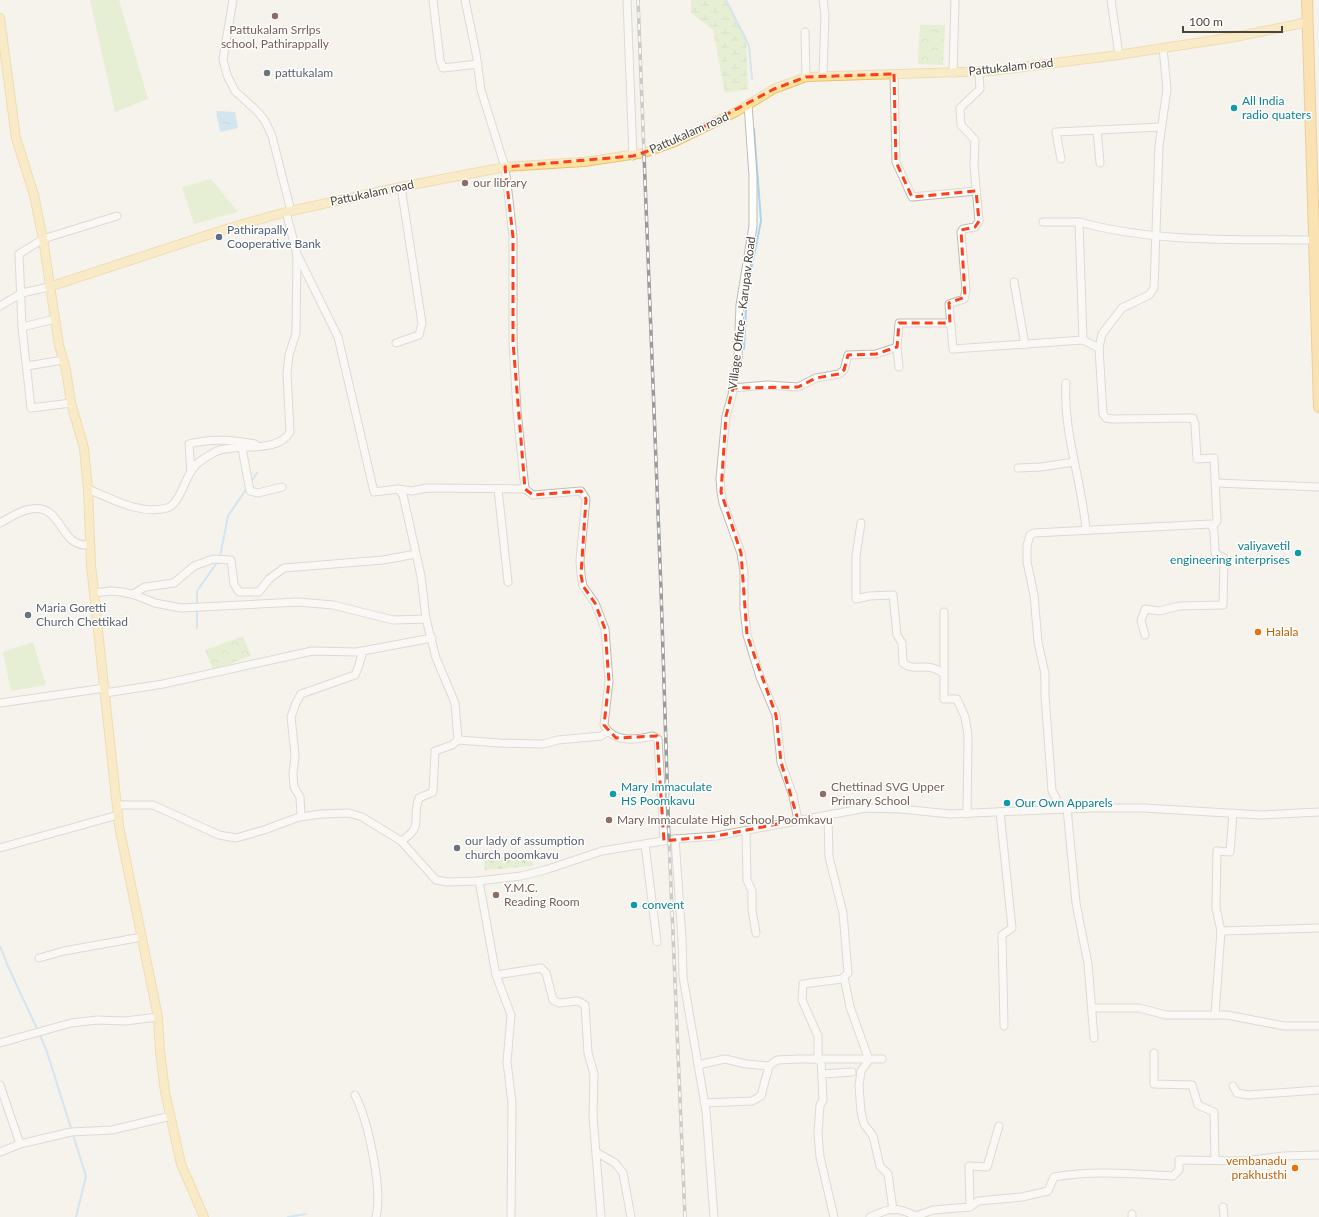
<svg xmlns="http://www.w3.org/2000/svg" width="1319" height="1217" viewBox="0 0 1319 1217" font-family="Lato,sans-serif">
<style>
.grass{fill:#d2eab5}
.forest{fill:url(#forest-crowns)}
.wetland{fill:url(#wetland-marsh)}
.cemetery{fill:url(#cemetery-stones)}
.water{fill:url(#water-ripples)}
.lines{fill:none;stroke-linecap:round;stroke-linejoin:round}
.stream{stroke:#a9d4f2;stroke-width:2}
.minor-casing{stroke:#c2bbae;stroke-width:9}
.major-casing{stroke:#e6c16a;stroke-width:10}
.highway-casing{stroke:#e0a43c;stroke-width:12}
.minor{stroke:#fff;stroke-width:7}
.major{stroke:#ffe39c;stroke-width:8}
.highway{stroke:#ffcf6e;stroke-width:10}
.rail-casing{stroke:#9a9a9a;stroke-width:3.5}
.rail{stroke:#fff;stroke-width:2;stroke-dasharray:6;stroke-linecap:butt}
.marked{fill:none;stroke:#fc3f1d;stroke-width:3;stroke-dasharray:8 5;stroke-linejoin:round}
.education-dot{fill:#8d6e63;stroke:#fff;stroke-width:1.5}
.worship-dot{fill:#6b7280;stroke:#fff;stroke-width:1.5}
.culture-dot{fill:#0f9aa8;stroke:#fff;stroke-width:1.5}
.service-dot{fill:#5c6f8a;stroke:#fff;stroke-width:1.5}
.food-dot{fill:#e8710a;stroke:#fff;stroke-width:1.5}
.labels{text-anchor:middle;stroke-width:3;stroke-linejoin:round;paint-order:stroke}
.education-label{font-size:12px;fill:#785e54;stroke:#fff;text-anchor:start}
.street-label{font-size:12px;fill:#4b4439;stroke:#fff}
.worship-label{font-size:12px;fill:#5b616d;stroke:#fff;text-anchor:start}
.culture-label{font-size:12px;fill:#0d838f;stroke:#fff;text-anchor:start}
.service-label{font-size:12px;fill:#4e5e75;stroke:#fff;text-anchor:start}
.food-label{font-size:12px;fill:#c56008;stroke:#fff;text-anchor:start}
</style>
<defs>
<pattern id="forest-crowns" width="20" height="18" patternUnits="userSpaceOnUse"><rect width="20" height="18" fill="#d2eab5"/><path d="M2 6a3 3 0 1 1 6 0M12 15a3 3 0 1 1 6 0" fill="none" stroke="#b6ca9c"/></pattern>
<pattern id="wetland-marsh" width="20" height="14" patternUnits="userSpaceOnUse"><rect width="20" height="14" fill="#d2eab5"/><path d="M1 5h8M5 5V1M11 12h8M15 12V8" fill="none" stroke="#b6ca9c"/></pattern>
<pattern id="cemetery-stones" width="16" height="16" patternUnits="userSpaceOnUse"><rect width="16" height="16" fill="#d2eab5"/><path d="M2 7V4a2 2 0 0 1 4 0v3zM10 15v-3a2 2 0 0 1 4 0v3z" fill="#b6ca9c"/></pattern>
<pattern id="water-ripples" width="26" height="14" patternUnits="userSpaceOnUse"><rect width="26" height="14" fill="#a9d4f2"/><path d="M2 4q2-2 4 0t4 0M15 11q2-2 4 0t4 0" fill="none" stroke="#8caec5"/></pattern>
</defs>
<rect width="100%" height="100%" fill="#f6f3ec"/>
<!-- grass -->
<g class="grass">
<polygon points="90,0 119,0 148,99 115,112"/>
<polygon points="211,179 238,212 194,224 182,187"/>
<polygon points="33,642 46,685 11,691 3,652"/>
</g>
<!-- forest -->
<g class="forest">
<polygon points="920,25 945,25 943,65 918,64"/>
<polygon points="243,636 251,656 213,670 205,650"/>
</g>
<!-- wetland -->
<polygon class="wetland" points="691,0 725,0 746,36 748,89 725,93 713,30 691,13"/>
<!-- cemetery -->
<polygon class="cemetery" points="532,854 533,866 485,870 484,859"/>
<!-- water -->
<polygon class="water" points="216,111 235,112 238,128 220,132"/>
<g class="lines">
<!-- stream -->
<g class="stream">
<polyline points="726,0 749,46 752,79"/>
<polyline points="744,349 747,290 761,221 754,129"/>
<polyline points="250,483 257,473"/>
<polyline points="220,557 228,516 247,488"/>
<polyline points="197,628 197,591 218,561"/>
<polyline points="0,946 7,964 38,1031"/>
<polyline points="40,1035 47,1052 86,1176 76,1217"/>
<polyline points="288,1217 306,1214"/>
</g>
<defs>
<g id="minor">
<polyline points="233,0 223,59 227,75 235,91 258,112 265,121 272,136 291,211"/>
<polyline points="433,0 440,60 443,68 478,64"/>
<polyline points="465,0 476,53 481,90 505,167 509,200 513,237 513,342 517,411 525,489"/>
<polyline points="627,0 633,156"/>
<polyline points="823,0 825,14 823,76"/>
<polyline points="1111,0 1119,55"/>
<polyline points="805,32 806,77"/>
<polyline points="1163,48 1167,89 1159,146 1154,288 1149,295 1122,308 1102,334 1099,348 1103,414 1106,418 1113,419 1193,418 1195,424 1197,459 1214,458 1217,521 1213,526"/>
<polyline points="979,72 980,89 960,108 961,125 975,140 974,165 979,221 975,227 963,229 961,232 966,290 964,299 949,304 953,349 1083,340"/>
<polyline points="953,73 955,0"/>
<polyline points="894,74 896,162 912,197 976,191"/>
<polyline points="748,104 753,176 753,226 740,305 738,356 732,395 726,416 720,478 721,492 723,503 741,553 744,572 744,609 747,635 760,677 776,715 781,762 793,796 798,820"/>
<polyline points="1097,130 1100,163"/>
<polyline points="1061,159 1056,132 1161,127"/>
<path d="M286 212 297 254 338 337 374 492 398 489 403 495 421 576 426 619 436 658 455 703 458 740 452 745 435 751 433 792 419 798C411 819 425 826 401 841"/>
<polyline points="1043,222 1079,222"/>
<polyline points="1014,282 1025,345"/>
<polyline points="0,306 22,293 49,287"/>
<polyline points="22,327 55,319"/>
<polyline points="396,343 419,335 422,323 401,187"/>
<polyline points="897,347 899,367"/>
<path d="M1099 348 1083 340 1079 222C1156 243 1236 239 1315 240"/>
<polyline points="27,366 63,360"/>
<path d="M1066 383C1063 433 1082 481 1086 530"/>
<polyline points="733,388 767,385 798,387 816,378 839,374 844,370 848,355 876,354 897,347 899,323 950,323"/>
<polyline points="71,403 31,408 22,327 19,254 43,239 117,216"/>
<polyline points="241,443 250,491 258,493 282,487"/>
<polyline points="1018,468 1041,467 1074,462"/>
<path d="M191 472 189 444C212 438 232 440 255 444"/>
<polyline points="1216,483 1319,487"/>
<path d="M88 489C112 499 140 515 167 508 180 505 185 476 195 466 200 460 208 456 215 452 235 442 277 455 290 432L287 373 289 355 296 333 297 255"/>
<path d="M398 489 412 491 427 488 525 489 533 495 581 491 586 499 580 560 581 575 583 586 595 603 605 629 609 681 604 725C613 743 635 740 653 736L658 739 664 841"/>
<polyline points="498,489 508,582"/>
<path d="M0 523C10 518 20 510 31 509 64 504 58 548 90 545"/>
<path d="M861 523 856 556V599L869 596 893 595 897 635 902 643 903 663C915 673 927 660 944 674"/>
<polyline points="94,593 111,591 122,592 135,595 155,603 181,608 298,602 333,605 393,620 426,619"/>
<polyline points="133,594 145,587 174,583 194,566 213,559 231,560 234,584 239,592 259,592 269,579 284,568 383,560 416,554"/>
<polyline points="944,612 944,699 957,699 965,717 968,735 967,814"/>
<polyline points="105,693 163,684 312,651 357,652 432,638"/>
<polyline points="0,703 105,688"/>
<polyline points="458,740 499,743 543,744 558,740 601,736 607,732"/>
<polyline points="117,805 153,805 219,835 236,838 264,830 299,817 322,814 349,813 362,817 401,841 436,880 447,882 479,881 521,876 545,870 602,851 675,839 716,836 866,808 901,809 950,814 1089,808 1144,808 1261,815 1319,812"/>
<polyline points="1057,808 1056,798 1052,791 1045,696 1045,674 1038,642 1034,595 1027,562 1027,546 1030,535 1034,533 1211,524 1214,531 1215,553 1224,558 1223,605 1179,606 1159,611 1145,609 1141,621 1145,635"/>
<polyline points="1067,808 1076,903 1088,964 1094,1038"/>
<polyline points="1000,812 1012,928 1002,935 1004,1026"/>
<polyline points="301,817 300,797 294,787 293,774 295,755 291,717 296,703 301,694 355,675 358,668 363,651"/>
<polyline points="746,831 747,880 752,891 752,910 756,933"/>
<polyline points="675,839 682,938 683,977 706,1111 714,1217"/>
<polyline points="645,844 657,942"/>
<polyline points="0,848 118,815"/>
<polyline points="479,881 496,975 511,1015 507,1062 512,1103 511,1217"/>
<polyline points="1221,931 1319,928"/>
<polyline points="39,958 64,951 142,937"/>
<polyline points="496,975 541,968 546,973 553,1000 559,1003 578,1001 585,1005 588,1053 594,1074 593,1116 601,1217"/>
<polyline points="844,977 850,1007 869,1060 861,1071 859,1086 861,1112 864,1124 873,1136 880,1166 888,1174 893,1210"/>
<polyline points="1092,1008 1139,1008 1166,1015 1227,1015 1284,1026 1319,1026"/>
<polyline points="1215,1015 1221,931 1216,908 1217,851 1230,852 1233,813"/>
<polyline points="0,1043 71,1023 97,1020 125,1021 158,1017"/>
<polyline points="1154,1053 1154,1084 1192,1085 1198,1105 1214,1112 1215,1160"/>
<polyline points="818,1060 818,1036 802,1000 803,984 842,979 848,973 843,913 829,857 828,816"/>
<polyline points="821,1060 823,1100 820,1105 818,1134 820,1157 834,1217"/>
<polyline points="698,1065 725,1059 746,1064 769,1066 777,1060 799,1059 882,1059"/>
<polyline points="823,1074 852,1072"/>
<polyline points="0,1085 20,1144"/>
<polyline points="1233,1086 1237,1093 1248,1095 1319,1090"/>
<path d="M355 1095C368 1120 383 1190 376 1217"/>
<polyline points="704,1103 752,1101 761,1096 769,1066"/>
<polyline points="0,1152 20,1144 71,1132 112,1130 171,1116"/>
<polyline points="596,1152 615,1163 623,1173 631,1217"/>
<polyline points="970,1207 969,1166 987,1167 999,1126"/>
<polyline points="1223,1207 1224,1217"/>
<polyline points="1132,1214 1132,1217"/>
<path d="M870 1217C891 1208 894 1206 916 1216L933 1210 970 1207 978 1201 1022 1197 1048 1191 1054 1177C1093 1170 1134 1174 1173 1176L1179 1170V1160L1244 1161 1283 1156 1319 1155"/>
</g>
<g id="major">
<polyline points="0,18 16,138 34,195 43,239 59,345 66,370 71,403 84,448 88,489 91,565 119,826 158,1017 160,1051 165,1092 181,1164 204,1217"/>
<polyline points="49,287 226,229 286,212 401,187 505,167 584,162 644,153 675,142 736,112 774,89 806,77 991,71 1111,56 1235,37 1308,22"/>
</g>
<polyline id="highway" points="1307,0 1319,407"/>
</defs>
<!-- minor casing -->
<use href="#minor" class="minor-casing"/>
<!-- major casing -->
<use href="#major" class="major-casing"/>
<!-- highway casing -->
<use href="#highway" class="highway-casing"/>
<!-- minor -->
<use href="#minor" class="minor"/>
<!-- major -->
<use href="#major" class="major"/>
<!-- highway -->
<use href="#highway" class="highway"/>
<defs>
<polyline id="rail" points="638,0 661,589 669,840 685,1217"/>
</defs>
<!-- rail casing -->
<use href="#rail" class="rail-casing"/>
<!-- rail -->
<use href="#rail" class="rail"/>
</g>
<!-- marked area -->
<path d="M0 0H1319V1217H0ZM894 74 896 162 912 197 976 191 979 221 975 227 961 230 965 297 949 303 950 323H899L897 347 876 354 848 355 844 370 839 374 816 378 798 387 733 388 726 416 721 492 741 553 747 635 776 715 781 762 798 820 716 836 664 841 657 736 616 738 604 725 609 681 605 629 595 603 583 586 581 575 586 499 581 491 533 495 525 489 513 342V237L505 167 633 156 675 142 774 89 806 77Z" fill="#f6f3ec" fill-opacity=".55" fill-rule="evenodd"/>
<path class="marked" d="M894 74 896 162 912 197 976 191 979 221 975 227 961 230 965 297 949 303 950 323H899L897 347 876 354 848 355 844 370 839 374 816 378 798 387 733 388 726 416 721 492 741 553 747 635 776 715 781 762 798 820 716 836 664 841 657 736 616 738 604 725 609 681 605 629 595 603 583 586 581 575 586 499 581 491 533 495 525 489 513 342V237L505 167 633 156 675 142 774 89 806 77Z"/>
<!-- markers -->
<g class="education-dot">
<circle cx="275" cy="16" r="4"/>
<circle cx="465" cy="183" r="4"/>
<circle cx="823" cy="794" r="4"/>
<circle cx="609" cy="820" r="4"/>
<circle cx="496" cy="895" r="4"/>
</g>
<g class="worship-dot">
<circle cx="267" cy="73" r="4"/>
<circle cx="28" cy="615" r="4"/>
<circle cx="457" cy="848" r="4"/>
</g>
<g class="culture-dot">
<circle cx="1234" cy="108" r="4"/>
<circle cx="1298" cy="553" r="4"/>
<circle cx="613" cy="794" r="4"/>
<circle cx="1007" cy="803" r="4"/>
<circle cx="634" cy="905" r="4"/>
</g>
<circle class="service-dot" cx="219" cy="237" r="4"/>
<g class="food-dot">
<circle cx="1258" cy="632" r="4"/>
<circle cx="1295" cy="1168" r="4"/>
</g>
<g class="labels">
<!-- education labels -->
<g class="education-label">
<text x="275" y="34" text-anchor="middle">Pattukalam Srrlps<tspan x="275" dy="14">school, Pathirappally</tspan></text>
<text x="473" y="187">our library</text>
<text x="831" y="791">Chettinad SVG Upper<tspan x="831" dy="14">Primary School</tspan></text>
<text x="617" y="824">Mary Immaculate High School Poomkavu</text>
<text x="504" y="892">Y.M.C.<tspan x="504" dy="14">Reading Room</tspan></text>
</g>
<!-- street labels -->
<g class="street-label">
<text transform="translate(1011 67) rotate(-6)" y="4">Pattukalam road</text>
<text transform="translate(689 133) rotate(-24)" y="4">Pattukalam road</text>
<text transform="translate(372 193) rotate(-12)" y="4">Pattukalam road</text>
<text transform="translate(742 313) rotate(-83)" y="4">Village Office - Karupav Road</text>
</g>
<!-- worship labels -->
<g class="worship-label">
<text x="275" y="77">pattukalam</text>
<text x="36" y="612">Maria Goretti<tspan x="36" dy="14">Church Chettikad</tspan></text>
<text x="465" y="845">our lady of assumption<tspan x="465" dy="14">church poomkavu</tspan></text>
</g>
<!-- culture labels -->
<g class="culture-label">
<text x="1242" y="105">All India<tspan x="1242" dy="14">radio quaters</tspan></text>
<text x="1290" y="550" text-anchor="end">valiyavetil<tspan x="1290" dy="14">engineering interprises</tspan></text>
<text x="621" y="791">Mary Immaculate<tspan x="621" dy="14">HS Poomkavu</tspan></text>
<text x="1015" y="807">Our Own Apparels</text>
<text x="642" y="909">convent</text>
</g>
<!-- service labels -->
<g class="service-label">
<text x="227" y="234">Pathirapally<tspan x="227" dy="14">Cooperative Bank</tspan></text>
</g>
<!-- food labels -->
<g class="food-label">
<text x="1266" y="636">Halala</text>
<text x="1287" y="1165" text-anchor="end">vembanadu<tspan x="1287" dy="14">prakhusthi</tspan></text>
</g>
</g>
<!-- scale -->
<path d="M1183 26v6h99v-6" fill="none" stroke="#4b4439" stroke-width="2"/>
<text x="1189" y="26" font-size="12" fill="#4b4439" stroke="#ffffff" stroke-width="3" paint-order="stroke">100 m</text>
</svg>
